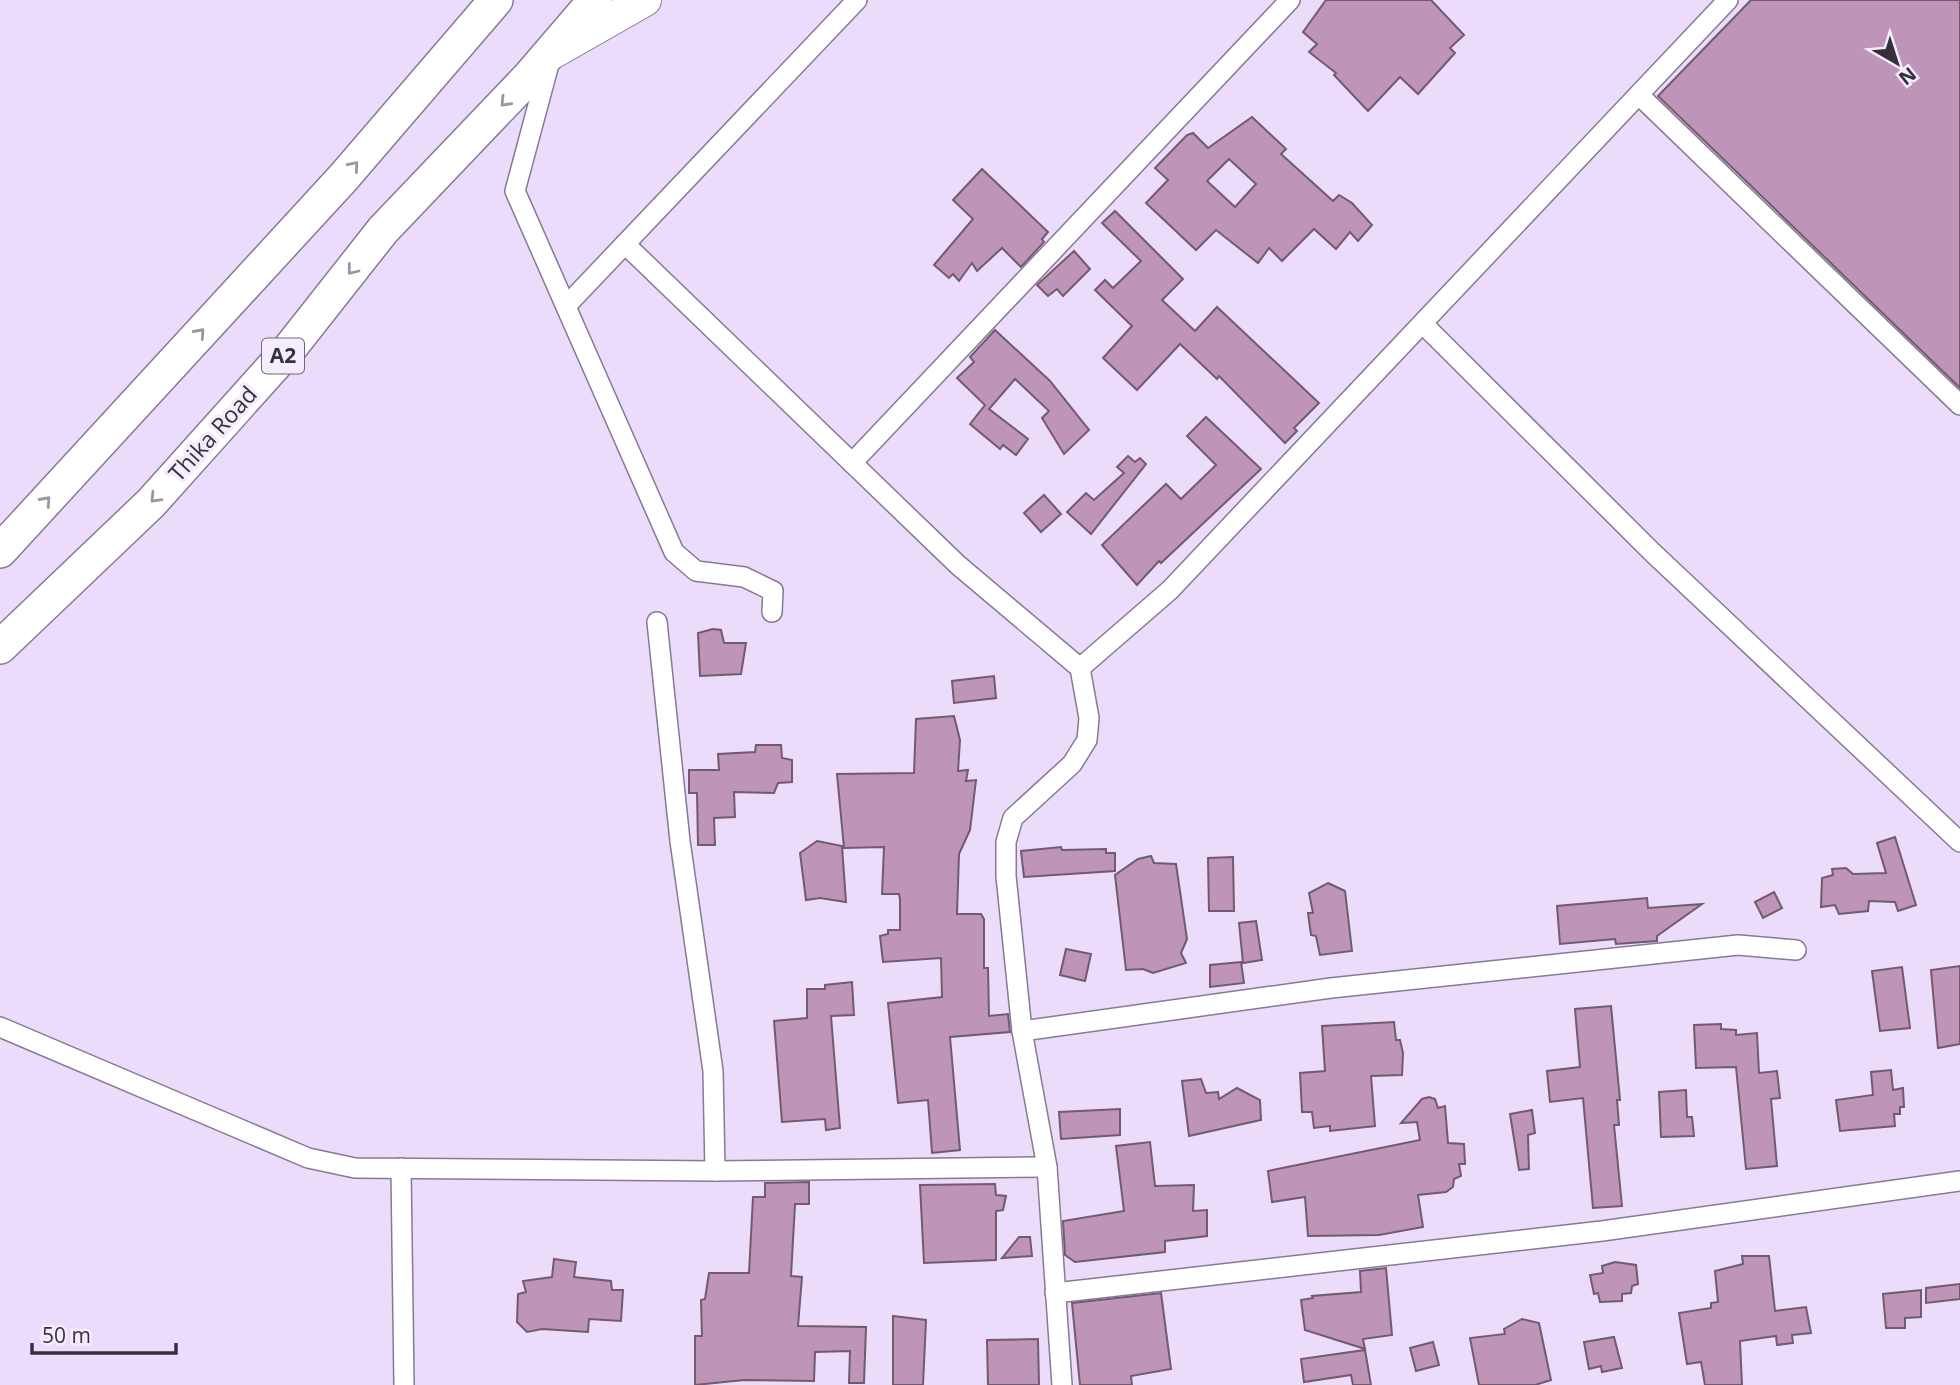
<svg xmlns="http://www.w3.org/2000/svg" width="1960" height="1385" viewBox="0 0 1960 1385" font-family="'Open Sans',sans-serif">
<style>
.building{fill:#be94b8;stroke:#725a6f;stroke-width:2;fill-rule:evenodd}
.lines{fill:none;stroke-linecap:round;stroke-linejoin:round}
.minor-casing{stroke:#867a94;stroke-width:22}
.primary-casing{stroke:#867a94;stroke-width:34}
.trunk-casing{stroke:#867a94;stroke-width:36}
.minor{stroke:#fff;stroke-width:19}
.primary{stroke:#fff;stroke-width:32}
.trunk{stroke:#fff;stroke-width:33}
.oneway{stroke:#9a989e}
.labels{text-anchor:middle;stroke-width:7;stroke-linejoin:round;paint-order:stroke}
.shield{fill:#f5ecfe;stroke:#6f6876;stroke-width:2}
.shield-label{font-size:21px;font-weight:bold;fill:#36303c}
.street-label{font-size:23px;fill:#36303c;stroke:#f5ecfe}
</style>
<rect width="100%" height="100%" fill="#eadcfa"/>
<!-- building -->
<g class="building">
<polygon points="1326,0 1431,0 1464,35 1450,48 1455,53 1418,94 1400,77 1368,111 1334,75 1336,73 1309,52 1317,44 1303,32"/>
<polygon points="1751,0 1960,0 1960,388 1658,96"/>
<path d="M1252 117 1286 149 1281 154 1333 201 1339 195 1352 203 1372 225 1358 241 1350 232 1336 249 1314 229 1282 261 1269 248 1258 263 1216 230 1196 250 1146 203 1168 180 1155 168 1187 135 1193 133 1208 148ZM1229 159 1256 184 1235 207 1207 181Z"/>
<polygon points="982,169 1048,232 1042,239 1044,242 1021,267 1002,248 977,271 972,263 959,281 953,274 949,278 934,265 973,219 953,200"/>
<polygon points="1115,211 1183,279 1162,300 1195,331 1217,307 1319,403 1294,428 1297,431 1285,443 1219,376 1217,379 1180,344 1137,390 1103,358 1132,326 1095,290 1105,280 1113,288 1141,261 1102,223"/>
<polygon points="1074,251 1090,269 1063,296 1057,289 1048,296 1037,285"/>
<polygon points="995,330 1050,381 1089,430 1064,454 1042,418 1049,411 1015,379 989,409 1028,439 1016,455 1003,445 1000,449 970,424 985,405 957,378 974,362 970,357"/>
<polygon points="1206,417 1261,469 1161,563 1159,561 1137,585 1102,545 1166,484 1181,499 1216,465 1187,436"/>
<polygon points="1128,456 1135,462 1140,458 1146,464 1091,534 1067,512 1086,493 1094,500 1124,473 1117,467"/>
<polygon points="1044,495 1061,514 1041,532 1024,513"/>
<polygon points="713,629 721,630 724,643 746,643 741,674 700,676 698,633"/>
<polygon points="994,676 996,698 954,703 952,681"/>
<polygon points="954,716 960,740 958,771 968,770 966,781 976,780 970,830 959,854 957,914 981,914 984,919 984,968 988,968 989,1016 1008,1014 1010,1032 950,1037 960,1150 932,1153 928,1100 898,1103 888,1003 942,997 941,958 883,962 880,936 888,934 888,930 900,930 900,899 899,894 882,894 884,847 844,848 837,774 914,773 916,719"/>
<polygon points="756,745 781,745 782,758 792,760 792,782 778,783 774,793 734,792 735,817 714,818 715,845 698,845 697,793 689,793 689,770 719,770 718,754 755,752"/>
<polygon points="1895,837 1916,905 1898,911 1895,902 1869,901 1868,911 1839,914 1835,905 1821,907 1822,878 1833,875 1832,869 1846,868 1853,874 1886,873 1877,843"/>
<polygon points="817,841 842,846 846,902 820,898 806,900 800,853"/>
<polygon points="1061,847 1062,850 1106,849 1106,853 1115,853 1115,871 1024,877 1021,851"/>
<polygon points="1151,856 1154,863 1176,864 1187,939 1181,953 1186,963 1153,973 1143,969 1126,970 1115,875 1138,859"/>
<polygon points="1233,857 1234,911 1209,911 1208,858"/>
<polygon points="1328,883 1345,891 1352,951 1320,955 1316,936 1311,935 1308,913 1313,913 1309,893"/>
<polygon points="1774,892 1782,908 1763,918 1755,902"/>
<polygon points="1647,898 1648,908 1702,904 1657,936 1657,941 1616,944 1615,939 1560,944 1557,906"/>
<polygon points="1256,921 1262,960 1243,963 1239,923"/>
<polygon points="1066,949 1091,954 1085,981 1060,975"/>
<polygon points="1241,962 1244,983 1210,987 1210,965"/>
<polygon points="1960,966 1960,1044 1938,1048 1931,970"/>
<polygon points="1902,967 1910,1028 1880,1031 1872,971"/>
<polygon points="852,982 854,1015 831,1016 840,1128 826,1130 825,1119 782,1122 774,1021 807,1018 807,989 825,989 825,985"/>
<polygon points="1611,1006 1620,1100 1617,1100 1619,1125 1614,1125 1622,1206 1593,1208 1583,1098 1550,1102 1547,1071 1580,1067 1575,1009"/>
<polygon points="1394,1022 1396,1040 1400,1040 1403,1053 1402,1075 1371,1076 1375,1126 1330,1131 1330,1126 1314,1128 1312,1112 1302,1112 1300,1073 1325,1071 1322,1026"/>
<polygon points="1721,1024 1721,1029 1736,1030 1736,1035 1757,1033 1759,1073 1777,1071 1780,1098 1771,1099 1777,1166 1746,1169 1736,1067 1696,1068 1694,1025"/>
<polygon points="1891,1070 1893,1090 1903,1088 1904,1107 1900,1107 1900,1114 1894,1114 1895,1126 1840,1131 1836,1100 1873,1095 1871,1072"/>
<polygon points="1201,1079 1206,1093 1218,1092 1219,1099 1237,1088 1260,1100 1261,1120 1189,1136 1182,1081"/>
<polygon points="1686,1090 1687,1117 1692,1117 1694,1136 1661,1137 1659,1092"/>
<polygon points="1429,1097 1435,1099 1438,1108 1445,1106 1448,1143 1464,1144 1465,1164 1459,1164 1461,1176 1454,1179 1453,1187 1446,1192 1418,1195 1423,1227 1379,1235 1308,1236 1305,1197 1272,1202 1268,1171 1420,1140 1417,1122 1401,1123 1422,1099"/>
<polygon points="1120,1109 1120,1135 1061,1139 1059,1112"/>
<polygon points="1532,1110 1535,1133 1528,1135 1529,1169 1519,1170 1510,1114"/>
<polygon points="1150,1142 1155,1186 1194,1185 1193,1211 1207,1210 1207,1236 1165,1241 1165,1252 1075,1262 1065,1255 1063,1221 1124,1211 1116,1146"/>
<polygon points="809,1182 809,1204 795,1204 791,1276 802,1277 798,1326 866,1327 864,1383 849,1383 850,1351 815,1352 814,1381 744,1380 695,1385 695,1336 702,1336 701,1300 705,1299 709,1273 749,1273 753,1197 765,1197 765,1183"/>
<polygon points="995,1184 996,1195 1006,1196 1003,1210 996,1211 996,1260 924,1263 920,1185"/>
<polygon points="1019,1237 1030,1237 1032,1256 1002,1258"/>
<polygon points="1742,1256 1769,1256 1775,1311 1806,1307 1811,1333 1792,1335 1793,1343 1777,1345 1776,1336 1740,1341 1742,1385 1705,1385 1701,1362 1687,1364 1679,1313 1711,1308 1711,1303 1718,1302 1715,1271 1743,1264"/>
<polygon points="554,1259 576,1262 574,1277 611,1281 612,1290 623,1290 621,1321 589,1319 588,1332 542,1329 527,1332 517,1322 518,1294 526,1292 523,1281 552,1277"/>
<polygon points="1615,1262 1636,1265 1638,1284 1632,1286 1631,1293 1622,1294 1622,1301 1600,1302 1598,1293 1594,1294 1590,1275 1603,1273 1602,1266"/>
<polygon points="1386,1268 1392,1335 1363,1339 1365,1349 1305,1330 1301,1300 1313,1298 1312,1296 1361,1292 1360,1271"/>
<polygon points="1960,1284 1960,1299 1926,1303 1926,1288"/>
<polygon points="1921,1290 1921,1317 1905,1318 1905,1328 1886,1328 1883,1294"/>
<polygon points="1161,1293 1171,1369 1131,1376 1132,1385 1080,1385 1072,1303"/>
<polygon points="893,1316 926,1320 923,1385 893,1385"/>
<polygon points="1522,1319 1539,1323 1551,1380 1535,1385 1479,1385 1470,1338 1505,1334 1504,1329"/>
<polygon points="1614,1337 1622,1368 1602,1372 1601,1366 1589,1369 1584,1342"/>
<polygon points="1038,1339 1039,1385 988,1385 987,1340"/>
<polygon points="1433,1342 1439,1365 1416,1371 1410,1348"/>
<polygon points="1365,1350 1371,1385 1353,1385 1351,1375 1304,1382 1301,1359"/>
</g>
<g class="lines">
<defs>
<g id="minor">
<polyline points="549,64 515,191 674,552 696,571 744,577 773,591 772,612"/>
<polyline points="1639,95 1960,405"/>
<polyline points="625,244 958,565 1080,668 1089,718 1087,740 1072,764 1013,818 1006,842 1006,876 1022,1031 1047,1167 1062,1385"/>
<polyline points="566,306 857,0"/>
<polyline points="1423,324 1652,552 1960,842"/>
<polyline points="852,463 1290,0"/>
<polyline points="657,622 680,841 713,1071 715,1171"/>
<polyline points="1080,668 1170,590 1728,0"/>
<polyline points="0,1027 308,1158 355,1168 715,1171 1047,1167"/>
<polyline points="1022,1031 1331,988 1738,945 1796,950"/>
<polyline points="401,1168 404,1385"/>
<polyline points="1055,1293 1602,1231 1960,1181"/>
</g>
<polyline id="primary" points="552,53 645,0"/>
<g id="trunk">
<polyline points="0,551 343,178 496,0"/>
<polyline points="0,647 151,503 290,348 383,230 529,77 595,0"/>
</g>
</defs>
<!-- minor casing -->
<use href="#minor" class="minor-casing"/>
<!-- primary casing -->
<use href="#primary" class="primary-casing"/>
<!-- trunk casing -->
<use href="#trunk" class="trunk-casing"/>
<!-- minor -->
<use href="#minor" class="minor"/>
<!-- primary -->
<use href="#primary" class="primary"/>
<!-- trunk -->
<use href="#trunk" class="trunk"/>
</g>
<!-- one-way arrows -->
<defs><path id="oneway-chevron" d="M-2-3.5L2.5 0L-2 3.5" fill="none" stroke-width="1.6" stroke-linecap="round" stroke-linejoin="round" transform="scale(1.75)"/></defs>
<g class="oneway">
<use href="#oneway-chevron" transform="translate(505 102) rotate(134)"/>
<use href="#oneway-chevron" transform="translate(354 166) rotate(-49)"/>
<use href="#oneway-chevron" transform="translate(352 270) rotate(128)"/>
<use href="#oneway-chevron" transform="translate(200 333) rotate(-48)"/>
<use href="#oneway-chevron" transform="translate(155 498) rotate(133)"/>
<use href="#oneway-chevron" transform="translate(46 501) rotate(-48)"/>
</g>
<g class="labels">
<!-- shield labels -->
<rect class="shield" x="262" y="338.5" width="42" height="35" rx="5"/>
<g class="shield-label">
<text x="283" y="363">A2</text>
</g>
<!-- street labels -->
<g class="street-label">
<text transform="translate(213 434) rotate(-48)" y="8">Thika Road</text>
</g>
</g>
<!-- north arrow -->
<g transform="translate(1897 63) rotate(141)" stroke="#f5ecfe" stroke-width="5" paint-order="stroke">
<path d="M0-5L12 26L0 18L-12 26Z" fill="#36303c"/>
<text y="-10" font-size="19" font-weight="bold" text-anchor="middle" fill="#36303c">N</text>
</g>
<!-- scale -->
<path d="M32 1343v10h144v-10" fill="none" stroke="#36303c" stroke-width="3.5"/>
<text x="42" y="1343" font-size="21" fill="#36303c" stroke="#f5ecfe" stroke-width="5" paint-order="stroke">50 m</text>
</svg>
